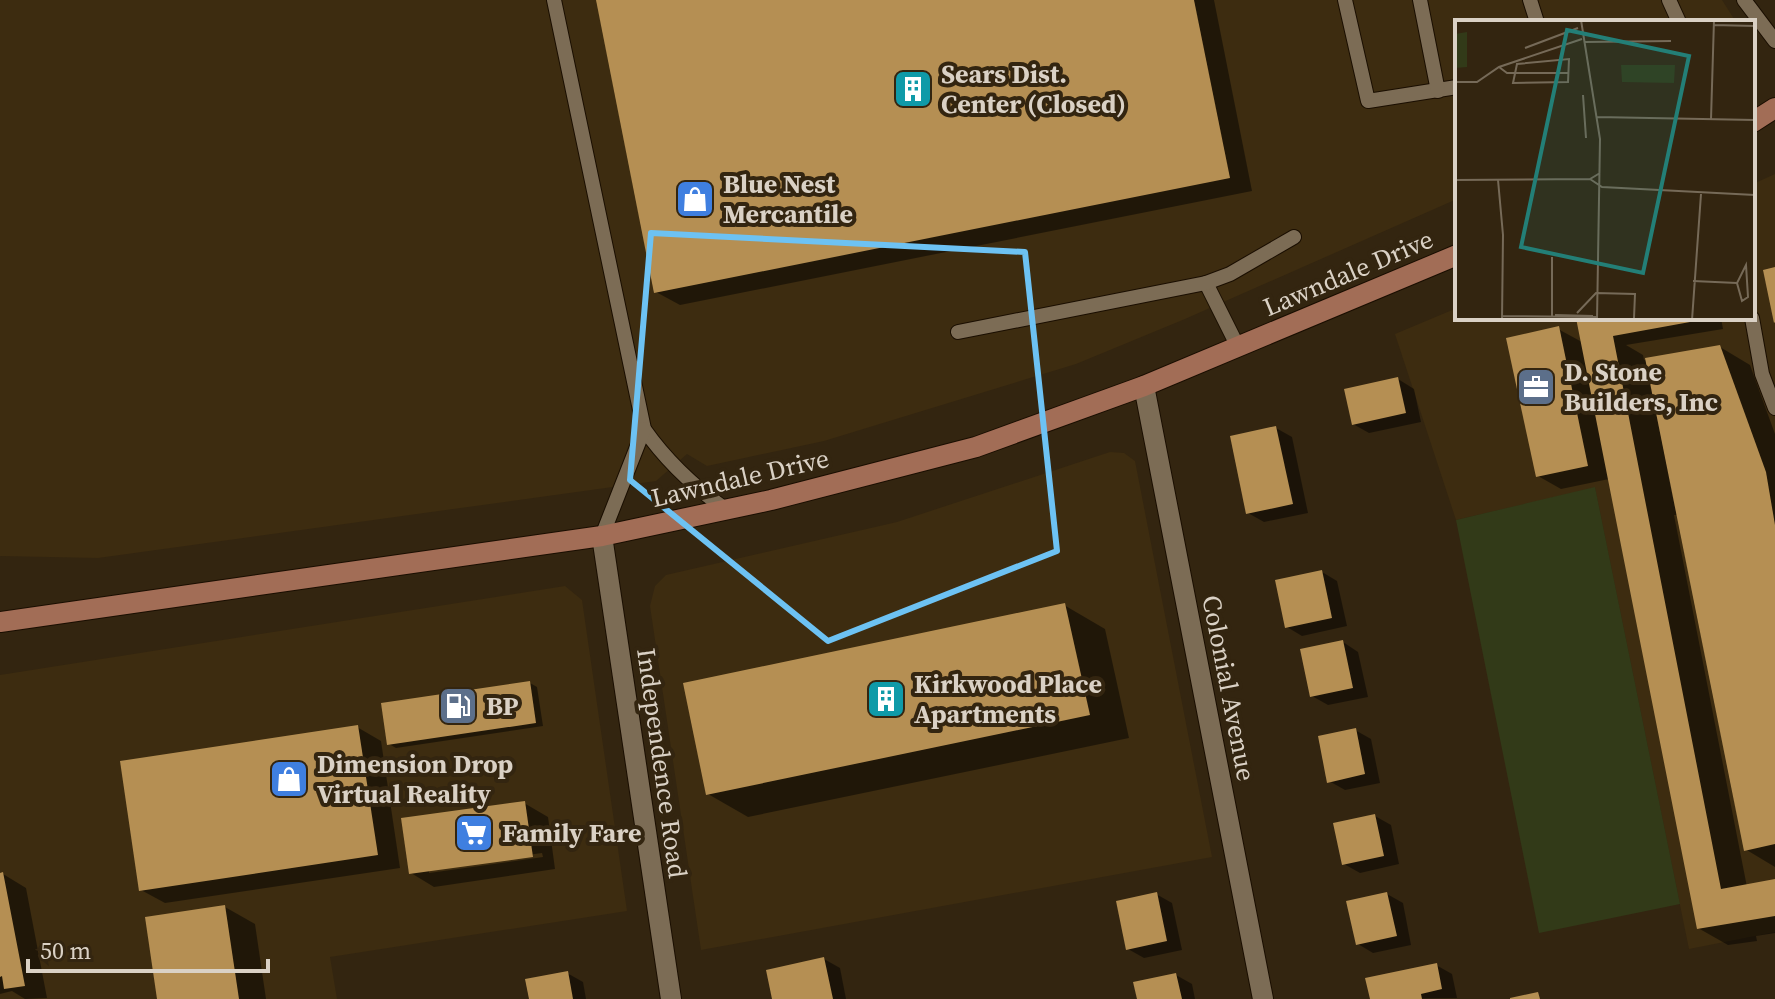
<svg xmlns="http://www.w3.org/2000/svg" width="1775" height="999" viewBox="0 0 1775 999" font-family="'Source Serif 4',serif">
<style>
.built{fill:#3d2c10}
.green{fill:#323a18}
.shadow{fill:#0007;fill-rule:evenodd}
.building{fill:#b58f53}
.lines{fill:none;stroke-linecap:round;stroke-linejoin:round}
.service-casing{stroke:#1a0e00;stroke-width:16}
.minor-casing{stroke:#1a0e00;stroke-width:22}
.secondary-casing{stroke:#1a0e00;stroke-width:22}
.service{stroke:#7c6c55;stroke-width:14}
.minor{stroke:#7c6c55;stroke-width:20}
.secondary{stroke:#a26d56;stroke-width:20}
.marked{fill:none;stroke:#6dc2f3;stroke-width:6;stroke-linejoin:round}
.labels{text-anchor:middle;stroke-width:8;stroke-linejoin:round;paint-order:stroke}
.poi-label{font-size:26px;font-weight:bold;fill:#dad1c5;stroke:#332510;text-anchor:start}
.street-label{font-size:26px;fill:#dad1c5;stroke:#332510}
.inset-road{fill:none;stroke:#766a58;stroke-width:2}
.view{fill:#237f77;fill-opacity:0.15;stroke:#237f77;stroke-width:4}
.inset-edge{fill:none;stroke:#dad1c5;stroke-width:4}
</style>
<rect width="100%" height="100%" fill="#332510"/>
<!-- built -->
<g class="built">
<polygon points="0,0 1722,0 1736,22 1457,22 1457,199 1185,319 1076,364 824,441 707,466 687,454 656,481 98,558 0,556"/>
<polygon points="1775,174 1775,932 1689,949 1595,488 1456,520 1395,334 1457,308 1457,318 1753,318 1753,184"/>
<polygon points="1110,452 1124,453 1135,461 1212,857 701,950 650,606 655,586 666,575 897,522"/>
<polygon points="565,586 582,600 627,911 330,957 337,999 0,999 0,675"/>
</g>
<!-- green -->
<polygon class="green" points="1595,487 1680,904 1539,933 1456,520"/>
<!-- shadow -->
<g class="shadow">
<polygon points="598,0 1214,0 1252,191 680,305 656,292"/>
<polygon points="1578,318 1721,318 1723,329 1626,345 1643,355 1644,360 1720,347 1750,365 1775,434 1775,867 1745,849 1678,515 1674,515 1747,887 1775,881 1775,933 1756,936 1757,941 1728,945 1698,928 1609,479 1561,489 1538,476 1558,329 1582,342"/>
<polygon points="1398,379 1414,389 1421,422 1369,433 1353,424"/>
<polygon points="1276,428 1292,437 1308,513 1264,522 1248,513"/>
<polygon points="1322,572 1337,581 1347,626 1302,636 1287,627"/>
<polygon points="1064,605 1105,629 1129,738 748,817 708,794"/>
<polygon points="1343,642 1358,652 1368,697 1328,705 1312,696"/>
<polygon points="530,683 537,687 543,726 396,748 389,744"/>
<polygon points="357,727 381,741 400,868 165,903 141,890"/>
<polygon points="1355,730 1371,739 1380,783 1345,790 1329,781"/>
<path d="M524 803 548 817 555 869 434 887 411 873ZM542 853 543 857 429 873V869Z"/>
<polygon points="1375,816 1391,825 1399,864 1360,873 1344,864"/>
<polygon points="3,874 26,888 47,998 25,999 12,991 0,994 0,875"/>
<polygon points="1156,894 1172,903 1182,950 1144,958 1128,949"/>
<polygon points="1387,894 1403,903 1411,945 1373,953 1358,944"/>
<polygon points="225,907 255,924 266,999 159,999"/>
<polygon points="824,959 840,968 846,999 774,999"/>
<polygon points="1436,965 1452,974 1457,998 1372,999"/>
<polygon points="567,973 583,982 586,999 531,999"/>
<polygon points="1176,975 1192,984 1195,999 1139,999"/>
</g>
<!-- building -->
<g class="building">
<polygon points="596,0 1194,0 1230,178 654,293"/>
<polygon points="1775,267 1775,322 1774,323 1763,270"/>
<polygon points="1576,318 1712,318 1613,336 1721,889 1775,879 1775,916 1697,929"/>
<polygon points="1559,326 1588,466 1536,477 1506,338"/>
<polygon points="1720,345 1766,472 1775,525 1775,844 1744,851 1645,358"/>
<polygon points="1398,377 1406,413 1352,425 1344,389"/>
<polygon points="1276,426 1293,504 1246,514 1230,436"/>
<polygon points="1322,570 1332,618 1285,628 1275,580"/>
<polygon points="1065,603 1090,715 706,795 683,683"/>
<polygon points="1343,640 1353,688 1310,697 1300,649"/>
<polygon points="530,681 536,723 387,745 381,703"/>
<polygon points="358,725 378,855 139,891 120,761"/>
<polygon points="1356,728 1365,774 1327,783 1318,736"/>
<polygon points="525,801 533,857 409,874 401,818"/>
<polygon points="1375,814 1384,856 1342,865 1333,823"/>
<polygon points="3,872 25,986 4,989 2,976 0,977 0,873"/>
<polygon points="1157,892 1167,941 1126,950 1116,901"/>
<polygon points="1387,892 1397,936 1356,945 1346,901"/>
<polygon points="225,905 239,999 157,999 145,917"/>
<polygon points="824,957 833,999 772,999 766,970"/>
<polygon points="1437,963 1442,989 1421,994 1422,999 1370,999 1365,978"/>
<polygon points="568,971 573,999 529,999 525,979"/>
<polygon points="1176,973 1182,999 1137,999 1133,982"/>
<polygon points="1538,992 1540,999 1510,999 1510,998"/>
</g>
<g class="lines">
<defs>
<g id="service">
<path d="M554 0 644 429C667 462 693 486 725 509"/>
<polyline points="1345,0 1368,101 1457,87"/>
<polyline points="1420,0 1438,91"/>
<polyline points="1530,0 1537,22"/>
<polyline points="1669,0 1679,22"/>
<polyline points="1744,0 1775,41"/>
<polyline points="1206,283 1238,347"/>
<polyline points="1752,318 1762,374 1775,408"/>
<polyline points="958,332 1206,283 1230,274 1294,237"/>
<polyline points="602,536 644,429"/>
</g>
<g id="minor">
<polyline points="1144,386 1263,999"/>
<polyline points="602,536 671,999"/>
</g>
<g id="secondary">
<polyline points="1753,122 1775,108"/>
<polyline points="0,622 602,536 771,500 976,447 1144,386 1457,255"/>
</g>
</defs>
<!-- service casing -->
<use href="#service" class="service-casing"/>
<!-- minor casing -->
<use href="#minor" class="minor-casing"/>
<!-- secondary casing -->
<use href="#secondary" class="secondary-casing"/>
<!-- service -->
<use href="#service" class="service"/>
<!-- minor -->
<use href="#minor" class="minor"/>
<!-- secondary -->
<use href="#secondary" class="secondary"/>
</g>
<!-- marked area -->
<path class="marked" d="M651 233 1025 252 1057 551 828 641 630 480Z"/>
<!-- icons -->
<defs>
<symbol id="building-square" viewBox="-11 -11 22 22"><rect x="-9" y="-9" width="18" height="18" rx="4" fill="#0f9aa8" stroke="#332510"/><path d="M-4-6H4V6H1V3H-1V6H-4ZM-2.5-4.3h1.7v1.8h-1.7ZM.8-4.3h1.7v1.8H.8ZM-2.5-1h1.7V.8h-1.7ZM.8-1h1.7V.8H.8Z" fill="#fff"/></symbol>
<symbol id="shop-square" viewBox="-11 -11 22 22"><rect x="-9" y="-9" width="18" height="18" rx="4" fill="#3f7fe0" stroke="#332510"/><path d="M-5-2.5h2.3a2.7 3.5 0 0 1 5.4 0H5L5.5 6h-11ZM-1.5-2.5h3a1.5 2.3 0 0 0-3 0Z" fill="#fff"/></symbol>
<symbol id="office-square" viewBox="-11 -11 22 22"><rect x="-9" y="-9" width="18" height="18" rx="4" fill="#5c6f8a" stroke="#332510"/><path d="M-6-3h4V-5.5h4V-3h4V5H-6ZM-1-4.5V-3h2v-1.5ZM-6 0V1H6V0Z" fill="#fff"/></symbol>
<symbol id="fuel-square" viewBox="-11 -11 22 22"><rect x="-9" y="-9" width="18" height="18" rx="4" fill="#5c6f8a" stroke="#332510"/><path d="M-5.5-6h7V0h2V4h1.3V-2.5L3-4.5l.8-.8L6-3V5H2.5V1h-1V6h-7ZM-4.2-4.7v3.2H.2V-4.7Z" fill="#fff"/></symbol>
<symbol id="supermarket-square" viewBox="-11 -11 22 22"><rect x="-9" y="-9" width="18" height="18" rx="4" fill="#3f7fe0" stroke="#332510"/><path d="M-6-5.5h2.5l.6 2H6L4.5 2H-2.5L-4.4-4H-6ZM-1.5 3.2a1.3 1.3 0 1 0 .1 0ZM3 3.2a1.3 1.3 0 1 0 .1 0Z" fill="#fff"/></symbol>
</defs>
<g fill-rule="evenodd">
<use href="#building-square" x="891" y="67" width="44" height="44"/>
<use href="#shop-square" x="673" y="177" width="44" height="44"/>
<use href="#office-square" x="1514" y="365" width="44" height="44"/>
<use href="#building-square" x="864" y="677" width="44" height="44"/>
<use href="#fuel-square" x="436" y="684" width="44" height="44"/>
<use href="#shop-square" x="267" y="757" width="44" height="44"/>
<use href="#supermarket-square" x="452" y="811" width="44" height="44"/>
</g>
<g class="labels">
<!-- poi labels -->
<g class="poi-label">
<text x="941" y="83">Sears Dist.<tspan x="941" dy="30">Center (Closed)</tspan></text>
<text x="723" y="193">Blue Nest<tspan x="723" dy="30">Mercantile</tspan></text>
<text x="1564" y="381">D. Stone<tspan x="1564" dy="30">Builders, Inc</tspan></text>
<text x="914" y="693">Kirkwood Place<tspan x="914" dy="30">Apartments</tspan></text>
<text x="486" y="715">BP</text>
<text x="317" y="773">Dimension Drop<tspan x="317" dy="30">Virtual Reality</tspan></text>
<text x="502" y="842">Family Fare</text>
</g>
<!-- street labels -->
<g class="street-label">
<text transform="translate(1348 273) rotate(-23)" y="9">Lawndale Drive</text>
<text transform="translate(740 478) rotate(-13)" y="9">Lawndale Drive</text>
<text transform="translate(1229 688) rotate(79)" y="9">Colonial Avenue</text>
<text transform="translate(662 763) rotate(82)" y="9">Independence Road</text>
</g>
</g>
<!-- overview -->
<g transform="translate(1455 20)">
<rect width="300" height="300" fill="#332510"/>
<path d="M12 12V47L0 48V14ZM166 45H220L219 63 167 62Z" fill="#323a18"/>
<path class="inset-road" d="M126 0 145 119 142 300M258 5 300 6M130 22 216 21M70 28 123 8M114 39 113 62 58 63 62 44ZM44 47 52 53H114M0 62H22L44 47 127 19M128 75 131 118M142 97 300 100M256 99 259 0M135 159 147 167 300 175M0 160 135 159 145 153M43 160 48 215 47 300M97 237V300M291 245 293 277 287 281 282 263ZM238 261 282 263M122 293 141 273 180 274 179 298M100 295 138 296M47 296 142 297M237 300 246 174"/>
<path class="view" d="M112 10 234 36 188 253 66 227Z"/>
<rect width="300" height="300" class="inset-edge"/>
</g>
<!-- scale -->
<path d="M28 959v12h240v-12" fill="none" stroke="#dad1c5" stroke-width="4"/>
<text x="40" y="959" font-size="24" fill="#dad1c5" stroke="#332510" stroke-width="6" paint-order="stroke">50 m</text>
</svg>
